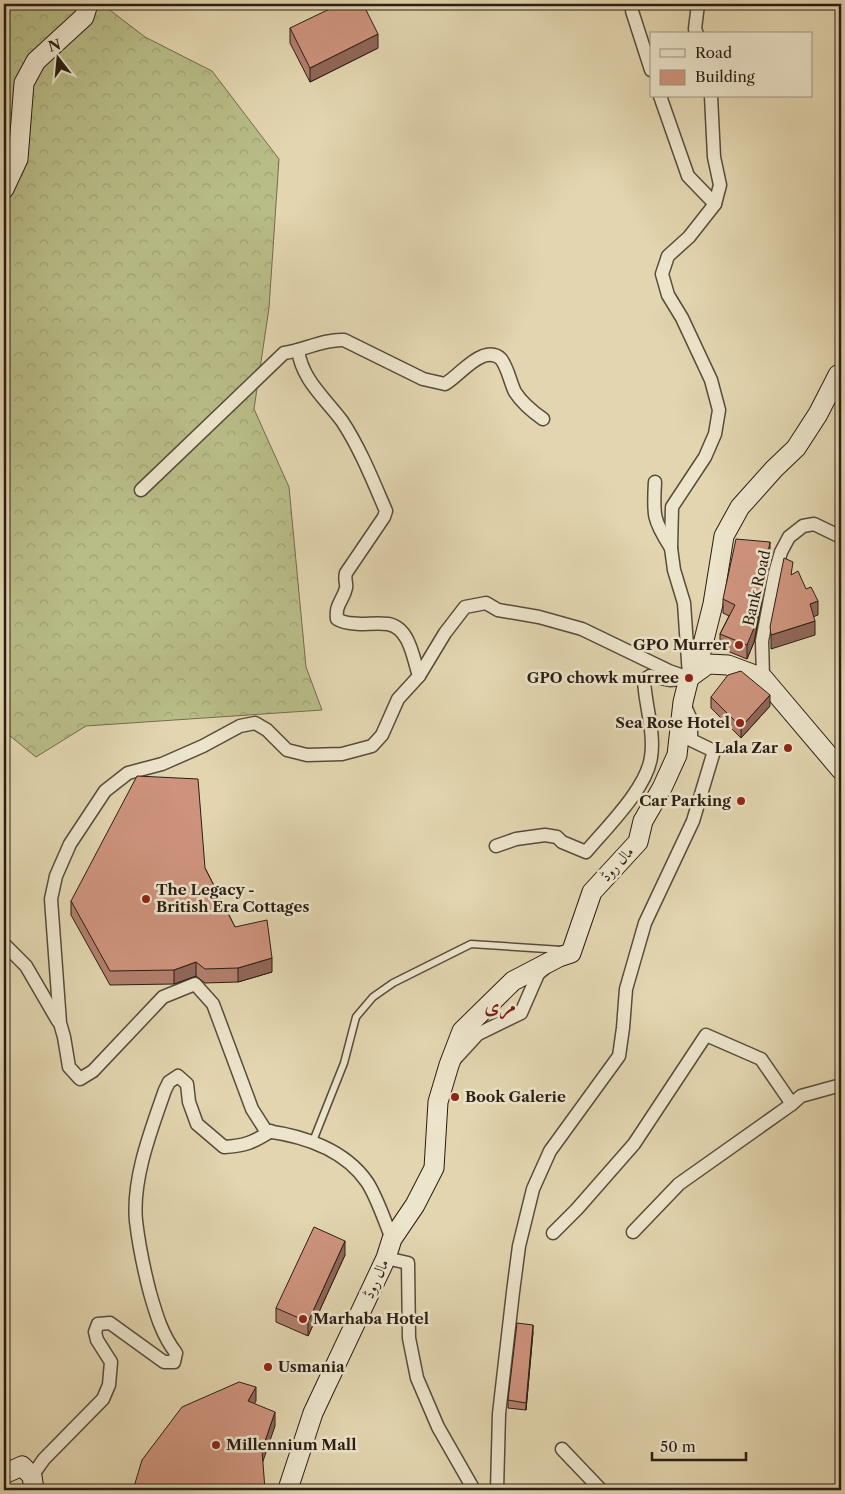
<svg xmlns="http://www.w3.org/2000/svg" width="845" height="1494" viewBox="0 0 845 1494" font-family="'Libre Caslon Text',Amiri,serif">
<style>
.forest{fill:url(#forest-crowns);stroke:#716d4d}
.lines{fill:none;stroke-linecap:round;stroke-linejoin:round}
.lane-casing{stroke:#584c3a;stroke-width:9}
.street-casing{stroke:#584c3a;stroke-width:15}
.secondary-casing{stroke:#2a1e13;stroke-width:21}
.lane{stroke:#ece4cb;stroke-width:6}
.street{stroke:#ece4cb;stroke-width:12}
.secondary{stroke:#ece4cb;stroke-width:19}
.wall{fill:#b17e6c;stroke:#2a1e13}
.shaded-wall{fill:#906758;stroke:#2a1e13}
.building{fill:#ce937d;stroke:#2a1e13}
.poi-dot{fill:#8f2418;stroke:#ece4cb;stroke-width:2}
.labels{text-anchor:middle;stroke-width:5;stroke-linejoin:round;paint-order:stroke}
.street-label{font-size:15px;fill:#2a1e13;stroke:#ece4cb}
.poi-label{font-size:15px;font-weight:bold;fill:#2a1e13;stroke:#ece4cb;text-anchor:end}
.district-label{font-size:20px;font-weight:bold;fill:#7a1f14;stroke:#ece4cb}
</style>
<defs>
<pattern id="forest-crowns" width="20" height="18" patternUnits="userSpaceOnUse" patternTransform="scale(1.25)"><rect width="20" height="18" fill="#b8bc87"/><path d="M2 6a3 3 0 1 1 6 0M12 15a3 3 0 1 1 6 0" fill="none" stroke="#9ea174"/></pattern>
</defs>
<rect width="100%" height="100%" fill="#e2d5af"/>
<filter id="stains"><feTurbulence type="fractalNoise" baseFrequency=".004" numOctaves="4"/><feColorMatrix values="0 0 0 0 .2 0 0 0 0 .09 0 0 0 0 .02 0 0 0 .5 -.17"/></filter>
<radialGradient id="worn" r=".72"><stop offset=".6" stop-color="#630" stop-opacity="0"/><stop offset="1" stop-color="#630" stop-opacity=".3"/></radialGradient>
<!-- forest -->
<polygon class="forest" points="4,4 102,4 145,37 212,71 279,159 269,308 254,409 289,487 306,667 322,710 86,726 36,757 4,731"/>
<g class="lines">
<defs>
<polyline id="lane" points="313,1141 344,1063 356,1017 373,997 393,983 471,944 562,950"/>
<g id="street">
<polyline points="632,11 651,70"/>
<polyline points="697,34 695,29 698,4"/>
<polyline points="660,96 688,176 715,204"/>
<path d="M298 350C302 380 325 398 342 421 360 448 373 481 386 511L384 517 346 573C344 580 347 583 346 588 343 601 335 604 337 619 345 624 351 623 360 624 369 624 379 623 388 624 410 628 413 658 419 676"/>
<path d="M655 482C653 515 653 520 671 548"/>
<path d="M141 490 284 353C305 350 323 339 344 340L423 379 445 384C458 376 468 362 483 356 489 354 496 354 501 359 508 368 510 382 515 392 522 403 533 412 543 419"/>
<polyline points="689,676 684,603 674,570 671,548 672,507 705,457 715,434 719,410 711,380 682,318 668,295 662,274 668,256 689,237 715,204 720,185 714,157 711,96"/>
<polyline points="763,678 762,641 775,573 781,552 789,537 803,526 814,524 841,537"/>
<path d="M496 846 516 839 545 835 557 837 562 842 586 852C607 827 647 788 651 757 655 732 645 705 644 680L650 676 670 680 681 679"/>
<polyline points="4,944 26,966 58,1021"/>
<polyline points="456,1058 478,1034 521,1013 538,974 545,968"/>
<polyline points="633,1232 679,1184 792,1104"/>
<polyline points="553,1233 577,1209 634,1144 706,1035 761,1059 792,1104 801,1096 841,1085"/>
<path d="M392 1239C385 1222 377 1197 367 1182 345 1150 304 1136 266 1131L252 1109 213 1004 195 984 163 997 93 1071 80 1079 69 1067 64 1037 60 1023 51 899 56 876 70 844 105 791 128 773 162 764 203 746 240 726 255 723 267 730 287 750 307 755 342 754 372 746 382 735 398 699 419 676 445 633 465 607 486 603 498 610 539 617 582 629 669 671 689 678"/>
<polyline points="386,1258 408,1263 409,1338 417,1378 438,1427 474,1490"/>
<polyline points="562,1449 601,1490"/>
<path d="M32 1476 44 1459 103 1399 109 1385 111 1362 97 1340 95 1332 98 1324 110 1323 164 1362H174L176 1353C162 1335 156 1314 150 1293 144 1270 139 1246 136 1221 132 1179 151 1130 165 1090L169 1082 178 1076 187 1084 189 1102 197 1124 224 1147C245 1146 254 1142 271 1131"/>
<polyline points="497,1490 499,1414 513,1292 519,1246 533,1189 550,1151 619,1056 623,1028 626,989 645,923 693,821 714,751 691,740 691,720 684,704"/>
</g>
<g id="secondary">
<polyline points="4,189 18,159 24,83 36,61 84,17 88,4"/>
<polyline points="690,677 708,664 728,665 763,678 841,770"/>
<polyline points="4,1474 22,1466 32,1476 34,1490"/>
<polyline points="290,1490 289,1486 313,1413 386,1258 392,1239 415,1205 434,1168 438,1102 449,1065 462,1031 513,981 559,957 571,953 592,892 638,842 643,821 662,788 677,755 683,702 689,678 700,656 713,604 724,536 740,507 774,469 796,448 818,414 838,375 841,373"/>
</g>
</defs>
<!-- lane casing -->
<use href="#lane" class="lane-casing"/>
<!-- street casing -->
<use href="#street" class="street-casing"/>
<!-- secondary casing -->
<use href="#secondary" class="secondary-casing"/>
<!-- lane -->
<use href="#lane" class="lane"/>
<!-- street -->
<use href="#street" class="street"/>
<!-- secondary -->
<use href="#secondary" class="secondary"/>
</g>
<!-- wall -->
<g class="wall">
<polygon points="290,28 378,48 310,82 290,43"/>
<polygon points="770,556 754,642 747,659 720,648 720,634 729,616 723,613 723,599"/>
<polygon points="711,697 770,706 741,738 711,708"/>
<polygon points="205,868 235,927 272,972 238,982 205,983 196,976 174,984 110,985 71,915 71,901"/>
<polygon points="345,1255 308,1336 276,1322 276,1308"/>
<polygon points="533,1332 526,1410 508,1408 508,1400"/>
</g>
<!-- shaded-wall -->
<g class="shaded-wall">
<polygon points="378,34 378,48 310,82 310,68"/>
<polygon points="770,542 770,556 754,642 747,659 747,645"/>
<polygon points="818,601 818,615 810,618 810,604"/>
<polygon points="815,621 815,635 771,649 771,635"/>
<polygon points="770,695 770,706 741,738 741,727"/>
<polygon points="272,958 272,972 238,982 238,968"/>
<polygon points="196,962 196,976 174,984 174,970"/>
<polygon points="345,1241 345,1255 308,1336 308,1322"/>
<polygon points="533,1325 533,1332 526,1410 526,1403"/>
<polygon points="256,1387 256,1401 248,1415 248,1401"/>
<polygon points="275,1412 275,1426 262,1464 262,1450"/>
</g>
<!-- building -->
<g class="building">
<polygon points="340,4 363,4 378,34 310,68 290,28"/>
<polygon points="736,539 770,542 754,628 747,645 720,634 735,605 723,599"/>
<polygon points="784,558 793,562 791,575 798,571 806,589 811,587 818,601 810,604 815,621 771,635 770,627"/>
<polygon points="741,671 770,695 741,727 711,697 728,675"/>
<polygon points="137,776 198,779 205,868 235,927 267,920 272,958 238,968 205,969 196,962 174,970 110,971 71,901"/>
<polygon points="314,1227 345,1241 308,1322 276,1308"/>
<polygon points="517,1323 533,1325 526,1403 508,1400"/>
<polygon points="239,1382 256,1387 248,1401 275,1412 262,1450 265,1490 133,1490 142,1460 182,1407"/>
</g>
<!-- markers -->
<g class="poi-dot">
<circle cx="739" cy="645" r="5"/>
<circle cx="689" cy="678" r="5"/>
<circle cx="740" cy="723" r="5"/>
<circle cx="788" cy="748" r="5"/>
<circle cx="741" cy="801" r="5"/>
<circle cx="146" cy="899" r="5"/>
<circle cx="455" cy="1097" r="5"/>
<circle cx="303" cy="1319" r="5"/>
<circle cx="268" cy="1367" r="5"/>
<circle cx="216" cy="1445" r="5"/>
</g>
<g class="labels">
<!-- street labels -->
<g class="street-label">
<text transform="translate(757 588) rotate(-77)" y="5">Bank Road</text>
<text transform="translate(617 864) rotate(-48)" y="5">مال روڈ</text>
<text transform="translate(376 1279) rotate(-66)" y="5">مال روڈ</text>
</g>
<!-- poi labels -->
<g class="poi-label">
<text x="729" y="650">GPO Murrer</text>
<text x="679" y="683">GPO chowk murree</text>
<text x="730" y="728">Sea Rose Hotel</text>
<text x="778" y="753">Lala Zar</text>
<text x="731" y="806">Car Parking</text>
<text x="156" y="895" text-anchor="start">The Legacy -<tspan x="156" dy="17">British Era Cottages</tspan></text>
<text x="465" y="1102" text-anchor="start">Book Galerie</text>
<text x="313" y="1324" text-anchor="start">Marhaba Hotel</text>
<text x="278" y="1372" text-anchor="start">Usmania</text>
<text x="226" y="1450" text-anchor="start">Millennium Mall</text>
</g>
<!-- district labels -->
<g class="district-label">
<text x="500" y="1012">مری</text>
</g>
</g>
<!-- margin -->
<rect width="845" height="1494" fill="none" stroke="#e2d5af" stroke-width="20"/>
<rect x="5" y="5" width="835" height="1484" fill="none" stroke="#2a1e13" stroke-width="2.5"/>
<rect x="10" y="10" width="825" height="1474" fill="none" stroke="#2a1e13"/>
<!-- legend -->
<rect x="650" y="32" width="162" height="65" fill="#ece4cb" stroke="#9e9581"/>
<rect x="660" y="49" width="25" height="8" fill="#ece4cb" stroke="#9e9581"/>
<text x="695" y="58" font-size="15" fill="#2a1e13">Road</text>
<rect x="660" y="70" width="25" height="15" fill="#ce937d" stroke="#9e9581"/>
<text x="695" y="82" font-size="15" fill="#2a1e13">Building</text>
<!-- north arrow -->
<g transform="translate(58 58) rotate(344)" stroke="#ece4cb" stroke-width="4" paint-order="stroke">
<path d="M0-4L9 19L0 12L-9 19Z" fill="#2a1e13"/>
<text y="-8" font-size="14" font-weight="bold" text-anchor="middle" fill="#2a1e13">N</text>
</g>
<!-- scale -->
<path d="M652 1452v8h94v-8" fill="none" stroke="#2a1e13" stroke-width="2.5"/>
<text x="660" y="1452" font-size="15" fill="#2a1e13" stroke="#ece4cb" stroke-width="4" paint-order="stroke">50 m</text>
<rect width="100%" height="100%" filter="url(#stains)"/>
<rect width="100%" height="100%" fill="url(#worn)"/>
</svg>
